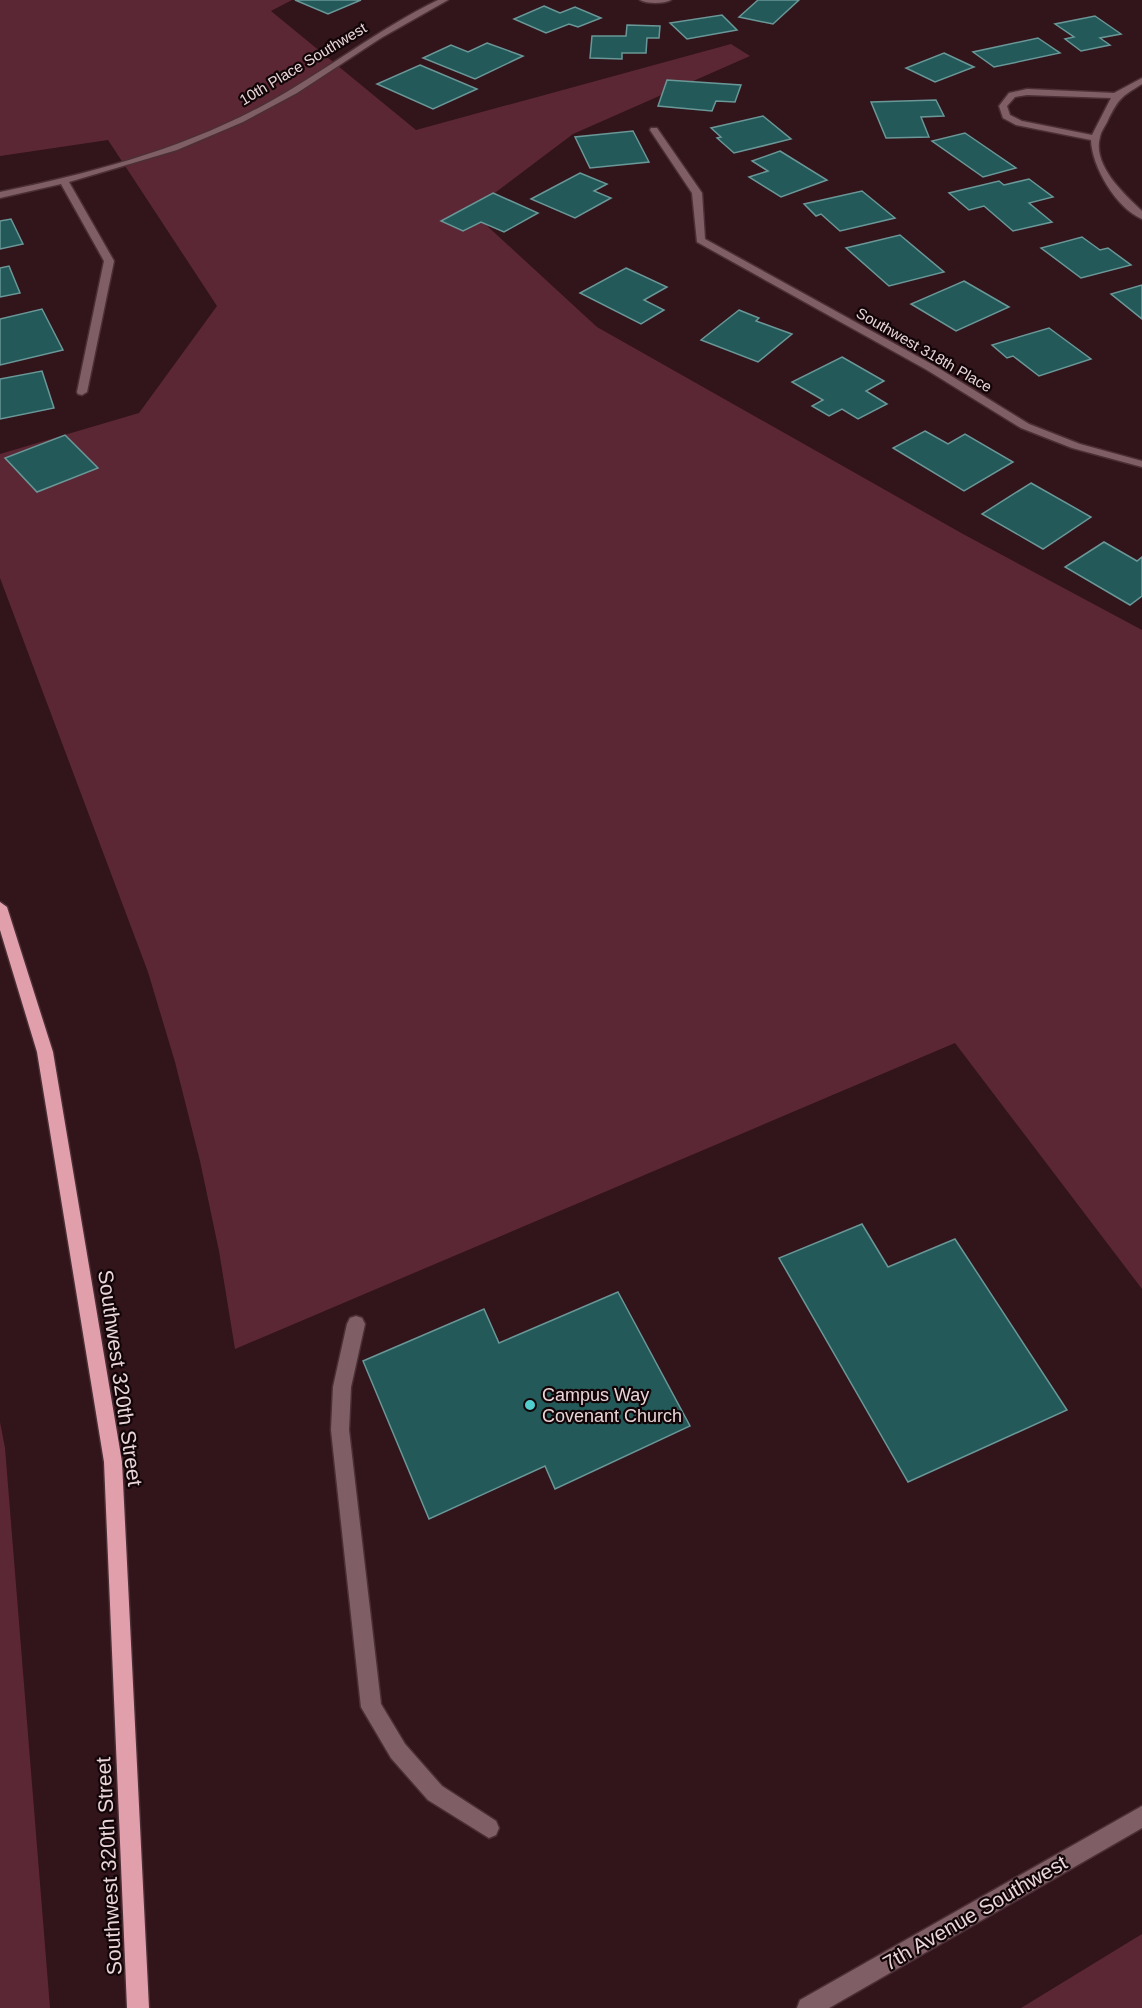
<svg xmlns="http://www.w3.org/2000/svg" width="1142" height="2008" viewBox="0 0 1142 2008" font-family="Arial,sans-serif">
<style>
.green{fill:#5c2734}
.building{fill:#24595a;stroke:#6a9797;stroke-width:1.5}
.lines{fill:none;stroke-linecap:round;stroke-linejoin:round}
.minor-casing{stroke:#4c2f36;stroke-width:3}
.major-casing{stroke:#4c2f36;stroke-width:3}
.minor{fill:#7f5f65;fill-rule:evenodd}
.major{fill:#e19fac;fill-rule:evenodd}
.poi-dot{fill:#52cdce;stroke:#110507;stroke-width:2}
.labels{text-anchor:middle;stroke-width:4.5;stroke-linejoin:round;paint-order:stroke}
.far-street-label{font-size:15px;fill:#ead5d9;stroke:#110507}
.poi-label{font-size:18px;fill:#ead5d9;stroke:#110507;text-anchor:start}
.near-street-label{font-size:21px;fill:#ead5d9;stroke:#110507}
</style>
<rect width="100%" height="100%" fill="#32141b"/>
<!-- green -->
<g class="green">
<polygon points="0,0 292,0 271,11 416,130 731,44 750,56 573,134 471,211 597,327 963,534 1142,630 1142,1289 955,1043 235,1349 219,1251 200,1161 175,1062 148,972 0,578 0,454 139,413 217,306 108,140 0,156"/>
<polygon points="0,1422 5,1448 50,2008 0,2008"/>
<polygon points="1142,1934 1142,2008 1021,2008"/>
</g>
<!-- building -->
<g class="building">
<polygon points="295,0 361,0 328,14"/>
<polygon points="758,0 799,0 773,24 739,17"/>
<polygon points="544,6 560,13 575,7 601,18 578,27 569,24 546,33 514,19"/>
<polygon points="722,15 737,30 687,39 670,23"/>
<polygon points="1095,16 1121,34 1100,38 1110,45 1081,51 1065,39 1074,37 1055,24"/>
<polygon points="627,25 660,26 659,38 647,38 646,53 622,53 622,59 590,58 592,36 626,36"/>
<polygon points="1038,38 1060,53 994,67 973,52"/>
<polygon points="487,43 523,56 475,79 423,58 451,45 468,52"/>
<polygon points="944,53 974,67 935,82 906,68"/>
<polygon points="420,65 477,89 433,109 377,84"/>
<polygon points="667,80 741,85 735,102 716,101 712,111 658,106"/>
<polygon points="936,100 944,116 921,117 929,137 886,138 871,102"/>
<polygon points="763,116 791,139 734,153 717,138 721,137 711,128"/>
<polygon points="633,131 649,162 590,168 575,137"/>
<polygon points="965,133 1016,168 983,177 932,141"/>
<polygon points="780,151 827,180 781,197 749,177 768,171 752,161"/>
<polygon points="580,173 607,184 594,191 611,198 575,218 531,199"/>
<polygon points="1029,179 1053,197 1029,203 1052,222 1013,231 984,206 969,210 949,193 999,181 1004,185"/>
<polygon points="862,191 895,218 840,231 821,214 816,216 804,204"/>
<polygon points="493,193 538,213 504,232 481,222 463,231 441,221"/>
<polygon points="11,219 23,244 0,249 0,221"/>
<polygon points="900,235 944,272 889,286 846,248"/>
<polygon points="1082,237 1100,250 1108,248 1131,265 1081,278 1041,248"/>
<polygon points="9,266 20,293 0,297 0,268"/>
<polygon points="626,268 667,287 644,300 664,310 641,324 580,293"/>
<polygon points="964,281 1009,307 956,331 911,304"/>
<polygon points="1142,285 1142,319 1111,294"/>
<polygon points="42,309 63,350 0,365 0,319"/>
<polygon points="739,310 759,318 756,321 792,334 758,362 701,340"/>
<polygon points="1049,328 1091,359 1039,376 1013,356 1007,358 992,345"/>
<polygon points="842,357 884,381 866,391 887,404 858,419 842,409 829,416 812,406 823,400 792,382"/>
<polygon points="42,371 54,408 0,419 0,379"/>
<polygon points="925,431 948,444 965,434 1013,462 964,491 893,448"/>
<polygon points="65,435 98,468 37,492 5,458"/>
<polygon points="1031,483 1091,517 1043,549 982,514"/>
<polygon points="1104,542 1137,561 1142,557 1142,596 1130,605 1065,567"/>
<polygon points="862,1224 888,1267 955,1239 1067,1410 908,1482 779,1258"/>
<polygon points="618,1292 690,1426 555,1489 545,1466 429,1519 363,1361 484,1309 499,1343"/>
</g>
<g class="lines">
<defs>
<g id="minor">
<path d="M438 0H448L381 38 297 93 243 122 177 150 69 182 114 261 87 392 82 395 78 394 77 392 104 261 61 184 0 198V192C93 173 187 148 271 101 328 69 379 29 438 0Z"/>
<path d="M640 0H671C664 4 647 4 640 0Z"/>
<path d="M1142 78V84C1121 97 1119 98 1108 120 1106 125 1101 131 1100 137 1092 165 1124 194 1142 211V219C1116 208 1092 167 1091 140L1016 125 1003 118 999 106 1009 93 1027 89 1114 93ZM1027 95 1111 98 1092 135 1022 121 1010 115 1007 106 1015 97Z"/>
<polygon points="651,128 657,128 702,193 705,239 935,366 1029,424 1080,444 1142,461 1142,467 1072,448 1021,428 927,370 697,242 692,193 650,130"/>
<polygon points="356,1316 362,1318 365,1324 351,1387 349,1430 381,1704 405,1744 442,1786 496,1821 499,1828 496,1835 489,1838 428,1800 391,1758 361,1707 331,1430 333,1387 347,1324 350,1318"/>
<polygon points="1142,1806 1142,1828 829,2008 797,2008 800,2000"/>
</g>
<polygon id="major" points="0,902 7,907 53,1052 122,1462 149,2008 127,2008 104,1462 37,1052 0,930"/>
</defs>
<!-- minor casing -->
<use href="#minor" class="minor-casing"/>
<!-- major casing -->
<use href="#major" class="major-casing"/>
<!-- minor -->
<use href="#minor" class="minor"/>
<!-- major -->
<use href="#major" class="major"/>
</g>
<!-- markers -->
<circle class="poi-dot" cx="530" cy="1405" r="6"/>
<g class="labels">
<!-- far-street labels -->
<g class="far-street-label">
<text transform="translate(303 64) rotate(-31)" y="5">10th Place Southwest</text>
<text transform="translate(924 350) rotate(30)" y="5">Southwest 318th Place</text>
</g>
<!-- poi labels -->
<g class="poi-label">
<text x="542" y="1401">Campus Way<tspan x="542" dy="21">Covenant Church</tspan></text>
</g>
<!-- near-street labels -->
<g class="near-street-label">
<text transform="translate(120 1378) rotate(82)" y="7">Southwest 320th Street</text>
<text transform="translate(109 1866) rotate(-93)" y="7">Southwest 320th Street</text>
<text transform="translate(975 1913) rotate(-30)" y="7">7th Avenue Southwest</text>
</g>
</g>
</svg>
